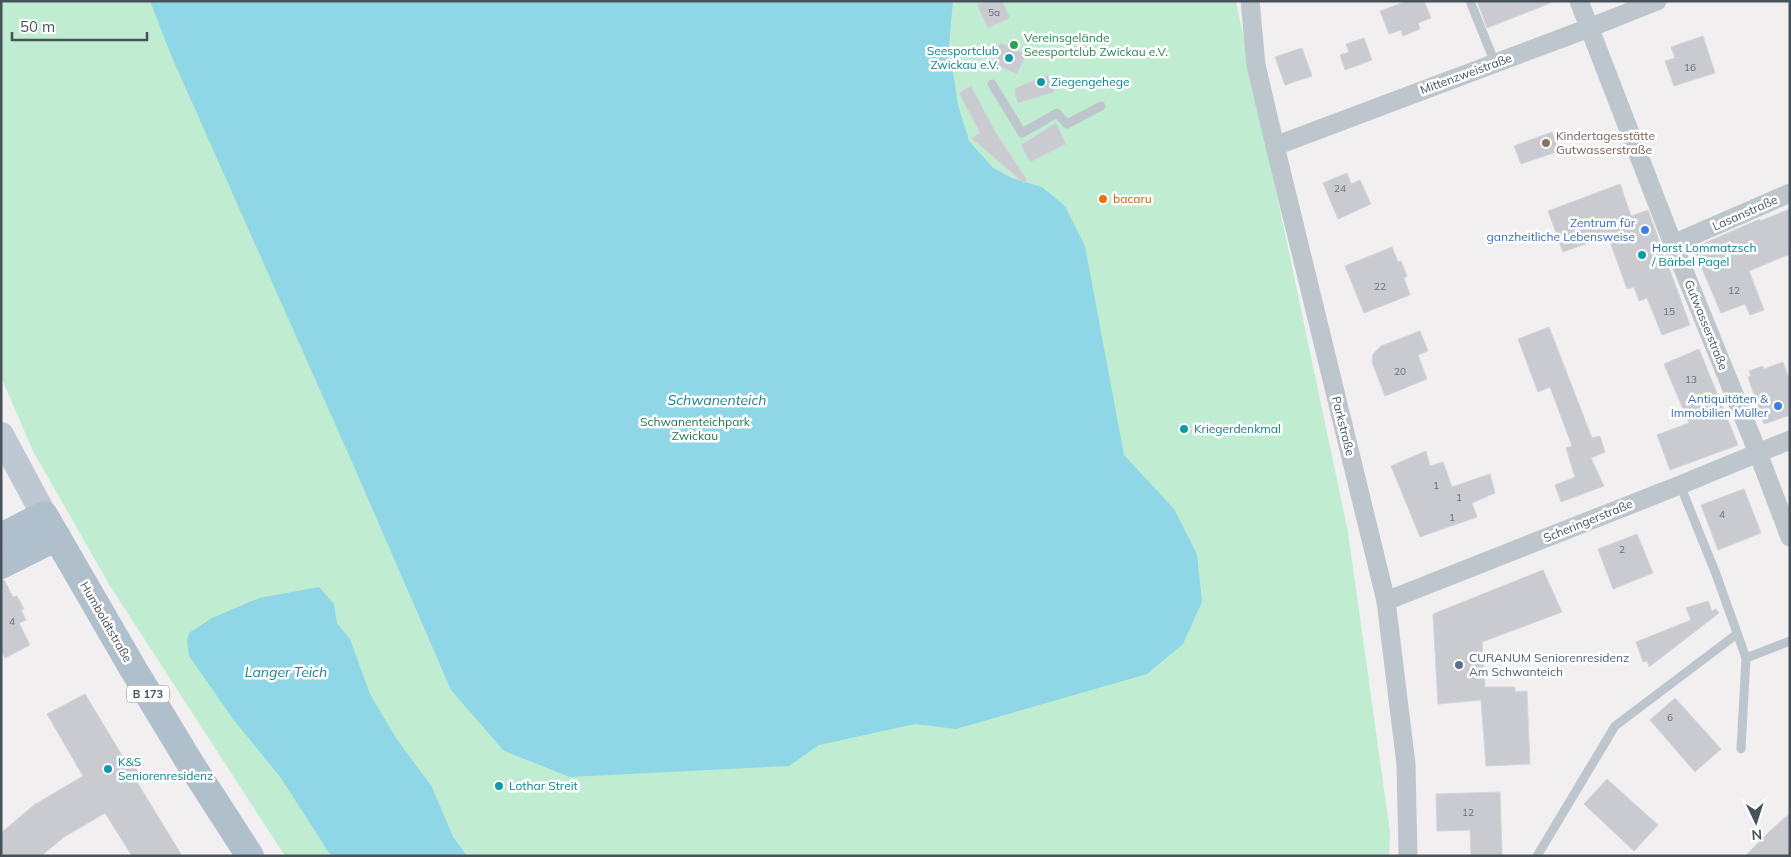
<svg xmlns="http://www.w3.org/2000/svg" width="1791" height="857" viewBox="0 0 1791 857" font-family="Mulish,sans-serif">
<style>
.green{fill:#c0edd1}
.water{fill:#8fd6e7}
.building{fill:#c9cbd1;stroke:#d3d5da}
.lines{fill:none;stroke-linecap:round;stroke-linejoin:round}
.service{stroke:#bec6cd;stroke-width:9}
.minor{stroke:#bec6cd;stroke-width:19}
.secondary{stroke:#bec8d2;stroke-width:26}
.primary{stroke:#b0bfcc;stroke-width:28}
.leisure-dot{fill:#2e9e5b;stroke:#fff;stroke-width:2}
.culture-dot{fill:#0f9aa8;stroke:#fff;stroke-width:2}
.education-dot{fill:#8d6e63;stroke:#fff;stroke-width:2}
.food-dot{fill:#e8710a;stroke:#fff;stroke-width:2}
.shop-dot{fill:#3f7fe0;stroke:#fff;stroke-width:2}
.service-dot{fill:#5c6f8a;stroke:#fff;stroke-width:2}
.labels{text-anchor:middle;stroke-width:5;stroke-linejoin:round;paint-order:stroke}
.number-label{font-size:10px;fill:#687078}
.shield{fill:#fff;stroke:#7f868c;stroke-width:1}
.shield-label{font-size:11px;font-weight:bold;fill:#48525b}
.leisure-label{font-size:12px;fill:#27864d;stroke:#fff;text-anchor:start}
.culture-label{font-size:12px;fill:#0d838f;stroke:#fff;text-anchor:start}
.street-label{font-size:12px;fill:#48525b;stroke:#fff}
.education-label{font-size:12px;fill:#785e54;stroke:#fff;text-anchor:start}
.food-label{font-size:12px;fill:#c56008;stroke:#fff;text-anchor:start}
.shop-label{font-size:12px;fill:#366cbe;stroke:#fff;text-anchor:end}
.park-label{font-size:12px;fill:#1c794a;stroke:#fff}
.service-label{font-size:12px;fill:#4e5e75;stroke:#fff;text-anchor:start}
.water-label{font-size:14px;font-style:italic;fill:#14809b;stroke:#fff}
</style>
<rect width="100%" height="100%" fill="#f1efef"/>
<!-- green -->
<polygon class="green" points="1,1 1236,1 1348,532 1390,832 1389,856 285,856 110,586 33,451 1,377"/>
<!-- water -->
<g class="water">
<polygon points="150,1 953,1 949,45 958,105 969,141 993,168 1012,178 1042,187 1065,206 1085,246 1124,455 1174,509 1197,554 1202,602 1183,644 1147,674 956,729 915,724 819,745 789,766 570,777 504,751 451,690 352,462 171,55"/>
<polygon points="319,587 334,604 337,623 350,639 370,694 396,738 432,787 453,837 467,856 331,856 281,778 233,719 189,656 187,642 189,633 212,618 259,598"/>
</g>
<!-- building -->
<g class="building">
<polygon points="987,1 1002,1 1010,18 988,28 977,5"/>
<polygon points="1407,1 1424,1 1431,18 1418,23 1420,29 1403,36 1401,30 1389,34 1380,11"/>
<polygon points="1477,1 1552,1 1553,2 1487,28"/>
<polygon points="1703,36 1715,73 1674,86 1665,61 1675,58 1671,47"/>
<polygon points="1364,38 1372,60 1345,70 1340,55 1349,52 1346,44"/>
<polygon points="1000,43 1026,54 1017,74 992,63"/>
<polygon points="1302,48 1312,76 1285,85 1275,57"/>
<polygon points="1048,75 1054,92 1018,103 1015,94 1015,88"/>
<polygon points="971,86 996,133 1027,180 1024,183 971,138 980,133 959,93"/>
<polygon points="1056,123 1066,144 1030,162 1021,145"/>
<polygon points="1552,132 1559,151 1521,164 1514,146"/>
<polygon points="1347,173 1351,184 1360,180 1371,204 1338,219 1323,183"/>
<polygon points="1620,184 1631,216 1648,210 1690,325 1662,335 1647,298 1639,301 1634,287 1627,289 1608,236 1563,252 1548,211"/>
<polygon points="1790,209 1790,254 1749,271 1764,310 1750,315 1745,304 1721,313 1693,248 1760,219 1760,221"/>
<polygon points="1392,247 1398,262 1401,261 1407,276 1404,278 1410,295 1364,313 1345,266"/>
<polygon points="1549,327 1592,438 1600,436 1605,452 1591,458 1604,486 1561,502 1555,485 1575,477 1566,448 1572,446 1550,387 1538,392 1518,339"/>
<polygon points="1420,331 1428,351 1418,355 1427,379 1385,396 1372,362 1373,354 1381,346"/>
<polygon points="1699,349 1738,445 1670,470 1657,435 1689,423 1664,364"/>
<polygon points="1783,362 1790,381 1790,415 1764,424 1748,377 1751,376 1749,371 1763,366 1764,369"/>
<polygon points="1426,451 1430,466 1443,462 1452,487 1490,474 1495,493 1472,503 1477,517 1420,537 1391,466"/>
<polygon points="1744,489 1761,533 1718,550 1701,505"/>
<polygon points="1637,534 1653,573 1613,589 1598,549"/>
<polygon points="1543,570 1562,612 1482,642 1485,687 1515,687 1515,692 1527,691 1530,764 1486,766 1481,700 1438,704 1433,614"/>
<polygon points="1,580 4,580 13,597 17,596 24,609 21,610 26,620 19,623 30,645 5,658 1,650"/>
<polygon points="1708,601 1712,611 1716,609 1719,613 1649,667 1647,661 1643,662 1636,642 1691,620 1686,608"/>
<polygon points="85,694 126,762 130,758 143,778 137,782 182,856 132,856 105,813 64,837 41,856 1,856 1,833 34,805 83,776 47,714"/>
<polygon points="1675,698 1721,749 1695,772 1650,720"/>
<polygon points="1607,779 1658,825 1634,851 1584,804"/>
<polygon points="1500,792 1502,856 1471,856 1470,830 1437,831 1436,794"/>
<polygon points="1790,813 1790,856 1745,856 1771,830"/>
</g>
<g class="lines">
<!-- service -->
<g class="service">
<polyline points="1470,1 1495,63"/>
<polyline points="992,84 1022,133 1057,113 1067,124 1101,106"/>
<polyline points="1680,485 1716,574 1746,658 1741,749"/>
<polyline points="1746,658 1790,641"/>
<polyline points="1537,856 1615,726 1737,634"/>
</g>
<!-- minor -->
<g class="minor">
<polyline points="1250,1 1256,65 1275,146 1386,601 1406,764 1408,856"/>
<polyline points="1579,1 1673,244 1758,453 1790,537"/>
<polyline points="1275,146 1589,28 1657,1"/>
<polyline points="1673,244 1790,193"/>
<polyline points="1386,601 1680,485 1790,440"/>
</g>
<!-- secondary -->
<polyline class="secondary" points="1,435 44,515"/>
<!-- primary -->
<g class="primary">
<polyline points="1,537 44,515 132,667 190,763 250,856"/>
<polyline points="1,565 57,537"/>
</g>
</g>
<!-- markers -->
<circle class="leisure-dot" cx="1014" cy="45" r="5"/>
<g class="culture-dot">
<circle cx="1009" cy="58" r="5"/>
<circle cx="1041" cy="82" r="5"/>
<circle cx="1642" cy="255" r="5"/>
<circle cx="1184" cy="429" r="5"/>
<circle cx="108" cy="769" r="5"/>
<circle cx="499" cy="786" r="5"/>
</g>
<circle class="education-dot" cx="1546" cy="143" r="5"/>
<circle class="food-dot" cx="1103" cy="199" r="5"/>
<g class="shop-dot">
<circle cx="1645" cy="230" r="5"/>
<circle cx="1778" cy="406" r="5"/>
</g>
<circle class="service-dot" cx="1459" cy="665" r="5"/>
<g class="labels">
<!-- number labels -->
<g class="number-label">
<text x="994" y="16">5a</text>
<text x="1690" y="71">16</text>
<text x="1340" y="192">24</text>
<text x="1380" y="290">22</text>
<text x="1734" y="294">12</text>
<text x="1669" y="315">15</text>
<text x="1400" y="375">20</text>
<text x="1691" y="383">13</text>
<text x="1436" y="489">1</text>
<text x="1459" y="501">1</text>
<text x="1722" y="518">4</text>
<text x="1452" y="521">1</text>
<text x="1622" y="553">2</text>
<text x="12" y="625">4</text>
<text x="1670" y="721">6</text>
<text x="1468" y="816">12</text>
</g>
<!-- shield labels -->
<rect class="shield" x="127" y="685.5" width="42" height="17" rx="4"/>
<g class="shield-label">
<text x="148" y="698">B 173</text>
</g>
<!-- leisure labels -->
<g class="leisure-label">
<text x="1024" y="42">Vereinsgelände<tspan x="1024" dy="14">Seesportclub Zwickau e.V.</tspan></text>
</g>
<!-- culture labels -->
<g class="culture-label">
<text x="999" y="55" text-anchor="end">Seesportclub<tspan x="999" dy="14">Zwickau e.V.</tspan></text>
<text x="1051" y="86">Ziegengehege</text>
<text x="1652" y="252">Horst Lommatzsch<tspan x="1652" dy="14">/ Bärbel Pagel</tspan></text>
<text x="1194" y="433">Kriegerdenkmal</text>
<text x="118" y="766">K&amp;S<tspan x="118" dy="14">Seniorenresidenz</tspan></text>
<text x="509" y="790">Lothar Streit</text>
</g>
<!-- street labels -->
<g class="street-label">
<text transform="translate(1466 74) rotate(-20)" y="4">Mittenzweistraße</text>
<text transform="translate(1745 213) rotate(-24)" y="4">Lasanstraße</text>
<text transform="translate(1706 325) rotate(68)" y="4">Gutwasserstraße</text>
<text transform="translate(1343 426) rotate(76)" y="4">Parkstraße</text>
<text transform="translate(1588 521) rotate(-22)" y="4">Scheringerstraße</text>
<text transform="translate(106 622) rotate(60)" y="4">Humboldtstraße</text>
</g>
<!-- education labels -->
<g class="education-label">
<text x="1556" y="140">Kindertagesstätte<tspan x="1556" dy="14">Gutwasserstraße</tspan></text>
</g>
<!-- food labels -->
<g class="food-label">
<text x="1113" y="203">bacaru</text>
</g>
<!-- shop labels -->
<g class="shop-label">
<text x="1635" y="227">Zentrum für<tspan x="1635" dy="14">ganzheitliche Lebensweise</tspan></text>
<text x="1768" y="403">Antiquitäten &amp;<tspan x="1768" dy="14">Immobilien Müller</tspan></text>
</g>
<!-- park labels -->
<g class="park-label">
<text x="695" y="426">Schwanenteichpark<tspan x="695" dy="14">Zwickau</tspan></text>
</g>
<!-- service labels -->
<g class="service-label">
<text x="1469" y="662">CURANUM Seniorenresidenz<tspan x="1469" dy="14">Am Schwanteich</tspan></text>
</g>
<!-- water labels -->
<g class="water-label">
<text x="717" y="405">Schwanenteich</text>
<text x="286" y="677">Langer Teich</text>
</g>
</g>
<!-- border -->
<rect width="1791" height="857" fill="none" stroke="#48525b" stroke-width="5"/>
<!-- north arrow -->
<g transform="translate(1756 822) rotate(176)" stroke="#ffffff" stroke-width="4" paint-order="stroke">
<path d="M0-4L9 19L0 12L-9 19Z" fill="#48525b"/>
<text y="-8" font-size="14" font-weight="bold" text-anchor="middle" fill="#48525b">N</text>
</g>
<!-- scale -->
<path d="M12 32v8h135v-8" fill="none" stroke="#48525b" stroke-width="2.5"/>
<text x="20" y="32" font-size="15" fill="#48525b" stroke="#ffffff" stroke-width="4" paint-order="stroke">50 m</text>
</svg>
